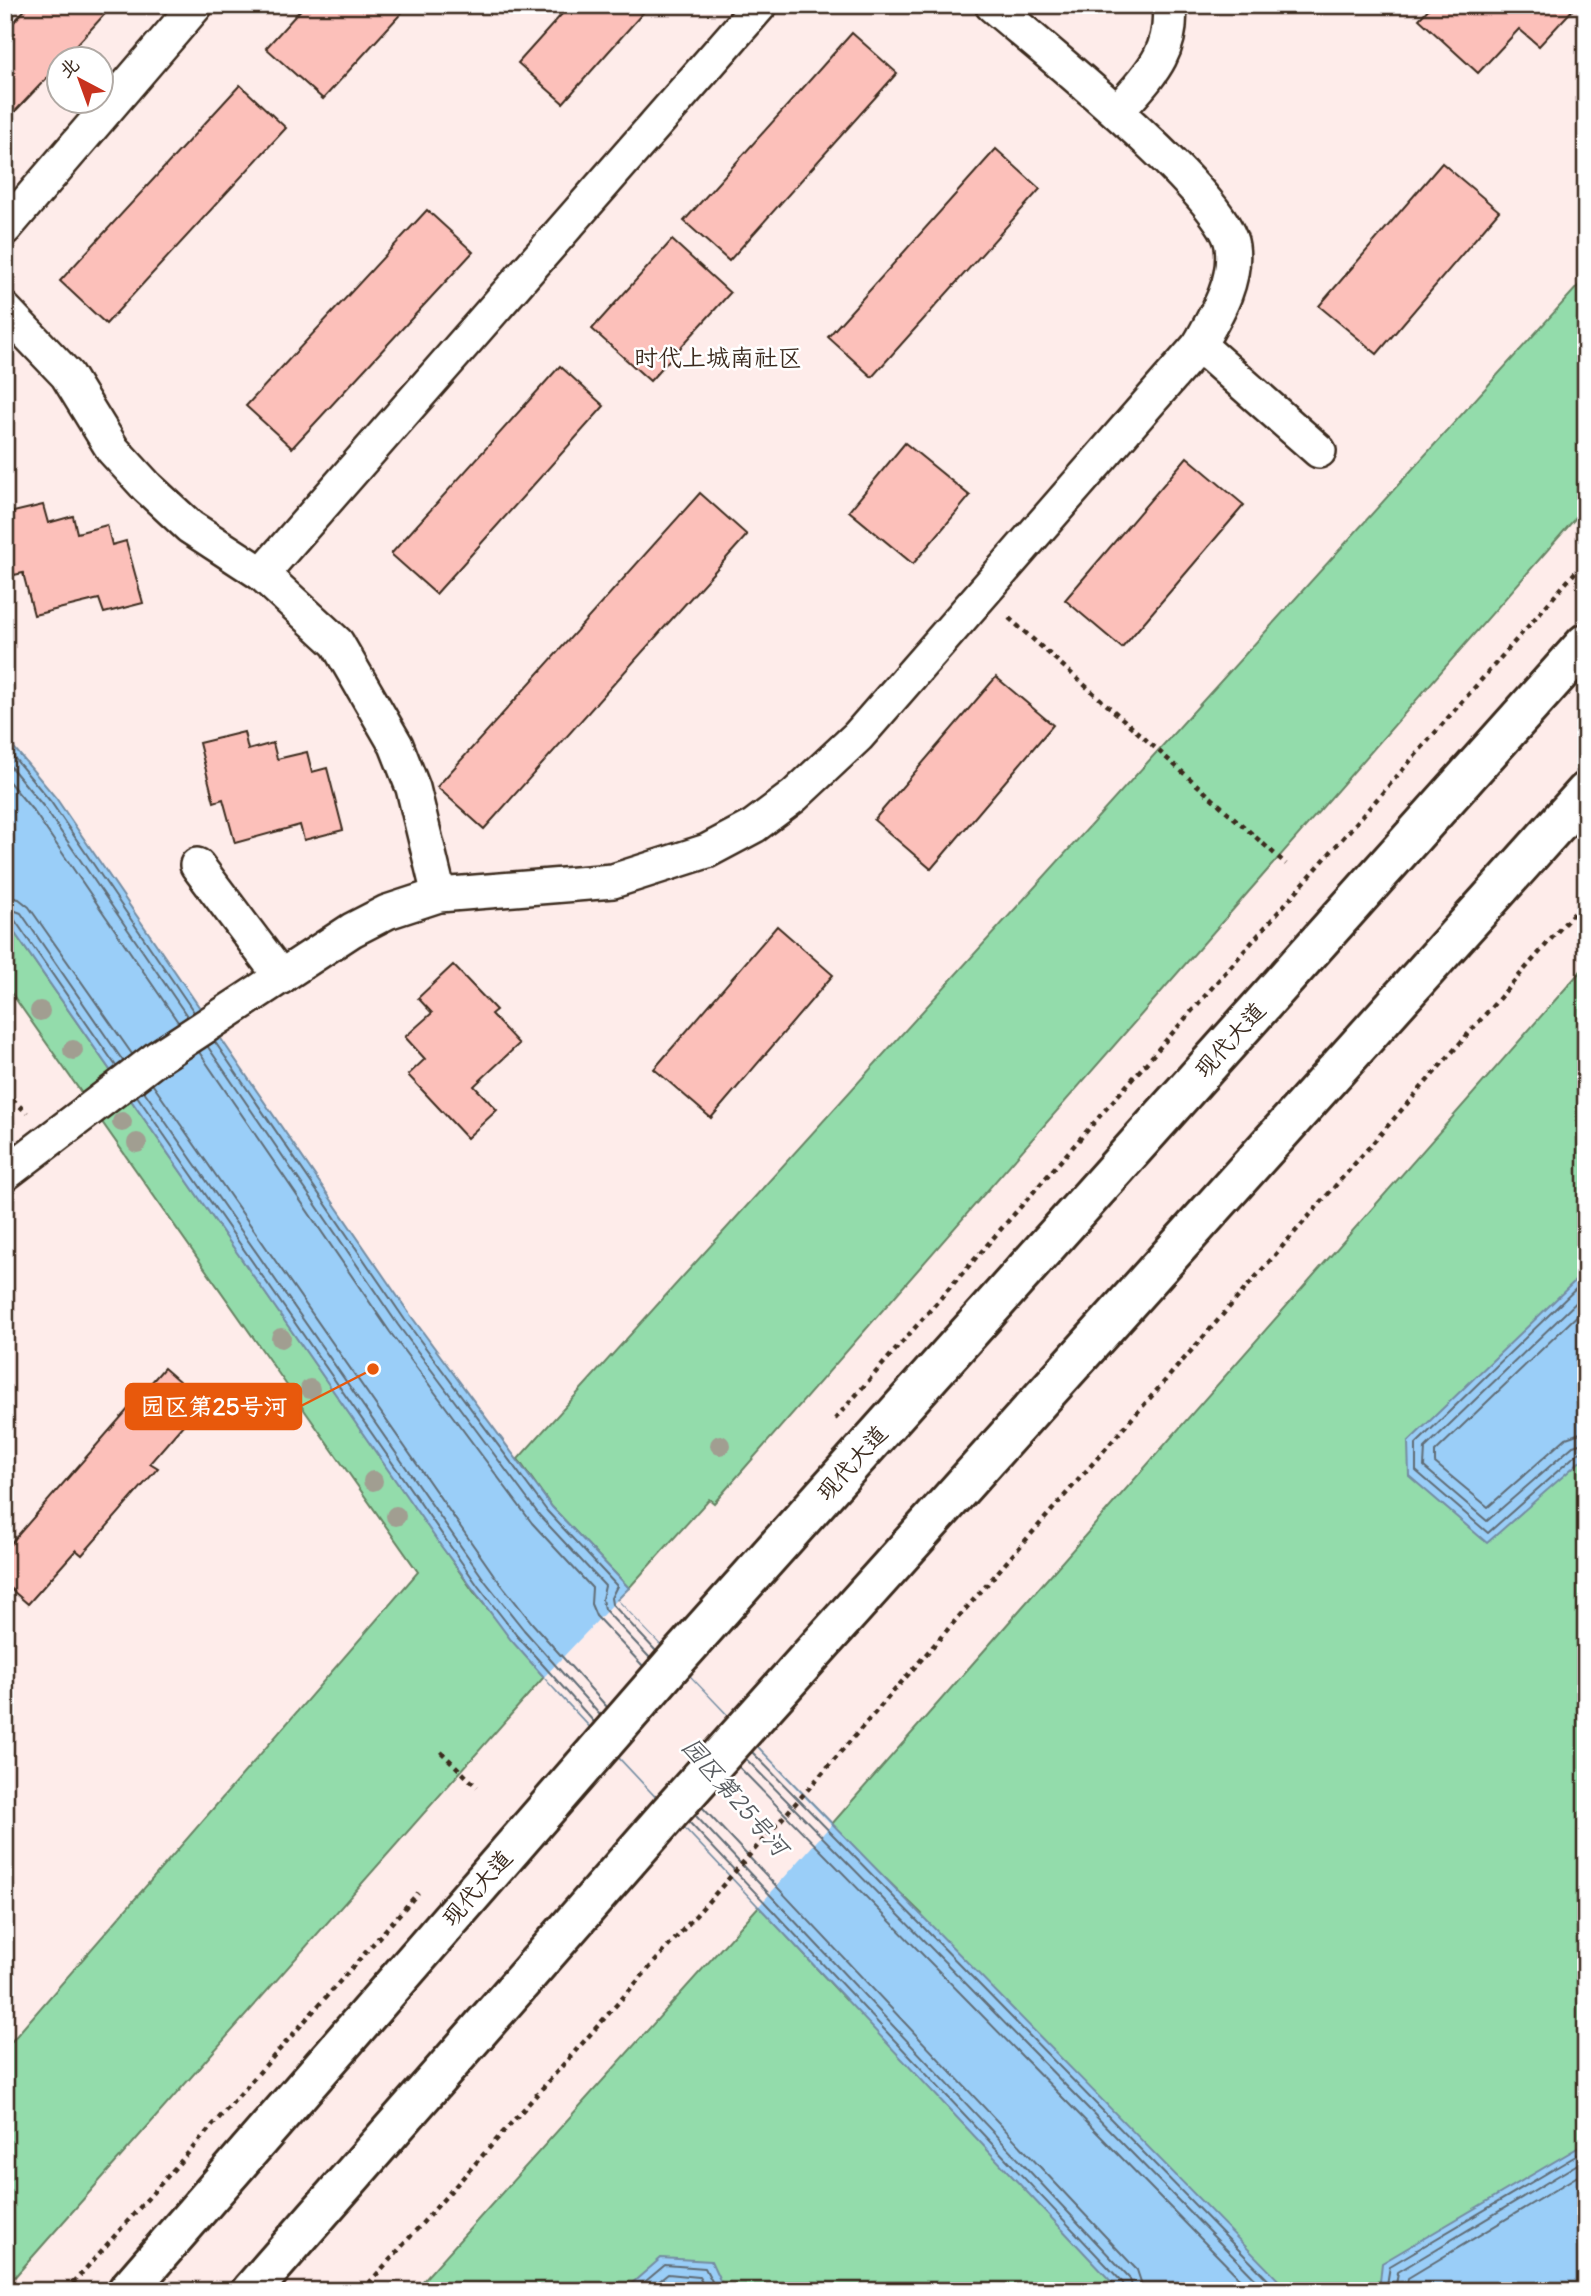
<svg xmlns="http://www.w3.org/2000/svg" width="1591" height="2296" viewBox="0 0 1591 2296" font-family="Delius,'LXGW WenKai TC',sans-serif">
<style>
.green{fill:#93dcab;stroke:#678364;stroke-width:2}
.water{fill:#9acef8;stroke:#748ca1;stroke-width:2}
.pier{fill:#feecea}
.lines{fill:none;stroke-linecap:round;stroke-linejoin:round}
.shore{stroke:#616c75;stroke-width:2}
.building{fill:#fcc0ba;stroke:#3b2a1e;stroke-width:2}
.minor-casing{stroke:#3b2a1e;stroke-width:38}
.primary-casing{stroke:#3b2a1e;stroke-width:44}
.path{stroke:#3b2a1e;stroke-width:4.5;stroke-dasharray:5 5;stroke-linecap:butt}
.minor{stroke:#fff;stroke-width:33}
.primary{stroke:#fff;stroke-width:38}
.tree{fill:#a19e91}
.labels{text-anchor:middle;stroke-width:5;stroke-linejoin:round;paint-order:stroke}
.street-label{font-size:23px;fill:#3b2a1e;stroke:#fff}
.neighbourhood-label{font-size:24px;fill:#3b2a1e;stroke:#fff}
.water-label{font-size:24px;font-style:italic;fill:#585b5f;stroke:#fff}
.leader{fill:none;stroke:#e8590c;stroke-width:2.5}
.callout-dot{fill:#e8590c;stroke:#fff;stroke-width:2.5}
.callout{fill:#e8590c;stroke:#e8590c;stroke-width:2.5}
.callout-label{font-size:24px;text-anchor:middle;font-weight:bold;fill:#fff}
</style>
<rect width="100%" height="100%" fill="#feecea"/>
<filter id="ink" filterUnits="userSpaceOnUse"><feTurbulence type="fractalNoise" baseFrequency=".0143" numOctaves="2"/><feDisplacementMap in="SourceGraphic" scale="14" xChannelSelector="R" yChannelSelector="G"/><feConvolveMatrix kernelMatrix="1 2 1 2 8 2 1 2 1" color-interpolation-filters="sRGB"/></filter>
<g filter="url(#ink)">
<!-- green -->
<g class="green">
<polygon points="1586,277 1586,506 714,1503 709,1499 629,1588 552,1507 518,1459"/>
<polygon points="5,919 473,1591 544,1677 5,2288 5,2049 418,1572 5,984"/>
<polygon points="1586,965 1586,2291 414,2291 759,1906 846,2000 922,1914 831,1825"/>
</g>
<!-- water -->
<g class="water">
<path d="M5 737 56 798 411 1316 552 1507 629 1588 617 1600C838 1833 1065 2061 1289 2291H1120L559 1694 511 1640 441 1546 5 919Z"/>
<polygon points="1586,1266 1586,1456 1487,1543 1409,1476 1408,1442 1577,1279"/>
<polygon points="1586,2143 1586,2291 1379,2291 1382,2263"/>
<polygon points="661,2258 711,2261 725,2291 623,2291"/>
</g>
<!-- pier -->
<polygon class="pier" points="617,1600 831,1825 759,1906 544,1677"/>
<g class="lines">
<!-- shore -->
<g class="shore">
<polyline points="5,747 51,802 194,1012"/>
<polyline points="5,760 44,807 187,1016"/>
<polyline points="5,777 35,813 178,1022"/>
<polyline points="5,896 19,899 29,907 132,1054"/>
<polyline points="5,907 21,913 123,1061"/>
<polyline points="5,916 14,919 116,1066"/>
<polyline points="215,1042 405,1320 547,1511 617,1586 611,1598 612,1604 656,1651"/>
<polyline points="208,1047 398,1325 540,1516 605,1586 602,1599 604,1609 650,1658"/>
<polyline points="199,1052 390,1332 532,1523 592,1588 591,1604 596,1616 643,1666"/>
<polyline points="153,1085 494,1575 532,1623 607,1707"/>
<polyline points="144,1091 485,1581 524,1630 600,1715"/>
<polyline points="137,1096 478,1586 517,1636 594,1722"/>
<polyline points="1586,1279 1416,1444 1416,1471 1488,1533 1578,1453 1586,1451"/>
<polyline points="1586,1293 1425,1448 1424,1467 1487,1521 1573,1446 1586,1442"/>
<polyline points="1586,1307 1435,1452 1435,1463 1488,1507 1566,1438 1586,1431"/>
<polyline points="752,1752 1279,2291"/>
<polyline points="746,1759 1267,2291"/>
<polyline points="739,1767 1252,2291"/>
<polyline points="702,1807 1137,2270 1144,2291"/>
<polyline points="695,1815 1129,2277 1134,2291"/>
<polyline points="689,1822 1123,2283 1125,2291"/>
<polyline points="634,2291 665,2265 705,2268 717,2291"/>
<polyline points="647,2291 668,2274 699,2277 707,2291"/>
<polyline points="1386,2291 1390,2266 1586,2150"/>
<polyline points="1395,2291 1398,2272 1586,2159"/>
<polyline points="1406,2291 1408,2278 1586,2171"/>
</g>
</g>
<!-- building -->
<g class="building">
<polygon points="29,5 113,5 63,60 60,60 60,64 5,122 5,32"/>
<polygon points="305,5 405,5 407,7 323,99 266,48"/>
<polygon points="570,5 650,5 563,103 518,63"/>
<polygon points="1432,5 1577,5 1539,46 1519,29 1478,73 1419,19"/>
<polygon points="852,33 897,73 729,261 684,221"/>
<polygon points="240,85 286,128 106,324 60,281"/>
<polygon points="996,149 1040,189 872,377 828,337"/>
<polygon points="1442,163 1499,211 1377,354 1319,306"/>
<polygon points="427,210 473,252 292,448 246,406"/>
<polygon points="672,240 730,293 650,381 592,329"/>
<polygon points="560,366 604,406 436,594 391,554"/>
<polygon points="905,443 970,496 913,564 849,511"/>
<polygon points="1187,457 1244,505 1122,648 1065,600"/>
<polygon points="700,493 747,535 484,829 437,787"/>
<polygon points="43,505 48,523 73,516 77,533 107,525 112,545 126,541 143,603 104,613 99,599 34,615 23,573 14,575 5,542 5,514"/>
<polygon points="996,677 1053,725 931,869 874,820"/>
<polygon points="244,732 248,750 273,743 277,759 307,752 312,772 327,768 343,830 304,840 300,825 235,843 223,799 214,802 199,743"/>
<polygon points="777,926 833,975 711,1118 654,1069"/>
<polygon points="453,965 496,1010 491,1014 519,1044 474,1086 497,1110 467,1138 408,1075 425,1059 405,1037 432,1013 418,998"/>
<polygon points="164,1368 203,1402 150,1463 158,1468 82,1555 76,1550 28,1604 5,1584 5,1550"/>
</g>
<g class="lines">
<defs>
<g id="minor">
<path d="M1117 112C1147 77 1174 55 1169 5"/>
<polyline points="5,228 196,5"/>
<polyline points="5,310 67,375 113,450 147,487 190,527 262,574 337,643 396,745 413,788 439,895"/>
<polyline points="1199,345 1319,451"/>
<polyline points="262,574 760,5"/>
<polyline points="197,865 281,977"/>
<path d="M5 1174 157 1058 352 930 387 912 439 895 613 881 707 851 754 826 794 796 858 736 1199 345C1216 315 1237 282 1232 246 1225 194 1038 45 992 5"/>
</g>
<g id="primary">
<polyline points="127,2291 675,1661 1586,643"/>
<polyline points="251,2291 670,1812 1586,792"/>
</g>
</defs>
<!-- minor casing -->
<use href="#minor" class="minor-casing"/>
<!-- primary casing -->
<use href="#primary" class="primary-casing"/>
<!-- path -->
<g class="path">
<polyline points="1009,618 1286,864"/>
<polyline points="5,1092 27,1113"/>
<polyline points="835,1419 1586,560"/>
<polyline points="441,1752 477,1787"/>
<polyline points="66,2291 418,1893"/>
<polyline points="362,2291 803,1795 1586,899"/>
</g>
<!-- minor -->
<use href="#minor" class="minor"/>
<!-- primary -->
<use href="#primary" class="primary"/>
</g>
<!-- trees -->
<g class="tree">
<circle cx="40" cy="1011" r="10"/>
<circle cx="73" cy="1050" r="10"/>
<circle cx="122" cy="1122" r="10"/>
<circle cx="137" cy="1143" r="10"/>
<circle cx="281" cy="1338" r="10"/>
<circle cx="310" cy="1389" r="10"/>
<circle cx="720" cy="1445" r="10"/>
<circle cx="373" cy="1481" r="10"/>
<circle cx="396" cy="1516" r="10"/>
</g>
</g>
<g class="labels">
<!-- street labels -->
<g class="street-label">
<text transform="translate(1230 1040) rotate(-48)" y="8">现代大道</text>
<text transform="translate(852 1463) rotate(-48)" y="8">现代大道</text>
<text transform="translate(477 1888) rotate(-49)" y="8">现代大道</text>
</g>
<!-- neighbourhood labels -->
<g class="neighbourhood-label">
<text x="718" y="366">时代上城南社区</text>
</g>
<!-- water labels -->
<g class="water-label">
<text transform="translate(735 1797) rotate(49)" y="8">园区第25号河</text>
</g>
</g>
<!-- callouts -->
<path class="leader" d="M373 1369L301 1406"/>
<circle class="callout-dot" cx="373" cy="1369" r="7"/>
<rect class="callout" x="126" y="1384" width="175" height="45" rx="7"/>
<g class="callout-label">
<text x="214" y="1415">园区第25号河</text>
</g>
<!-- margin -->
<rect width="1591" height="2296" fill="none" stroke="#fff" stroke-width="28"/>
<rect x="14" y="14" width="1563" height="2268" fill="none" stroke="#3b2a1e" stroke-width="2.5" filter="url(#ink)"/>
<!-- north arrow -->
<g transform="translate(80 80) rotate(319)"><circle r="33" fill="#ffffff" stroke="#b1aaa5" stroke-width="2"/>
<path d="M0-5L12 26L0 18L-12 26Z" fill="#c8321e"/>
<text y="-10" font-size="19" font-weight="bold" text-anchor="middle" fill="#3b2a1e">北</text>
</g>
</svg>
